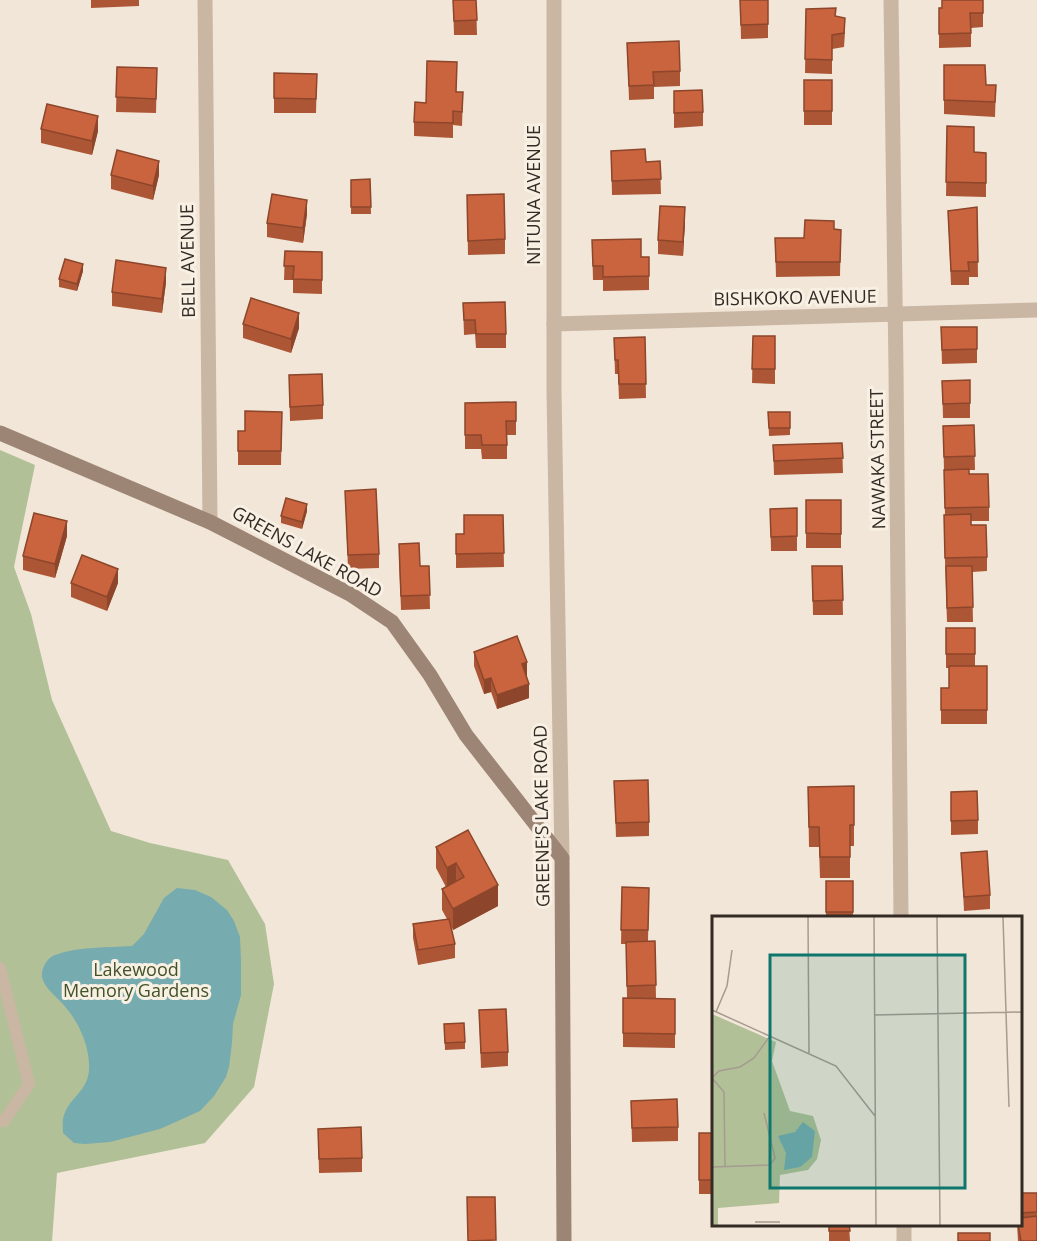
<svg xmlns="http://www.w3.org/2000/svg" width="1037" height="1241" viewBox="0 0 1037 1241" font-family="'Open Sans',sans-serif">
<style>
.green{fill:#b1c097}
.water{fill:#76abaf}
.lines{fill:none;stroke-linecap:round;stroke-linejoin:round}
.lane{stroke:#c9b6a3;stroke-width:12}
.street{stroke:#c9b6a3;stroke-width:15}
.secondary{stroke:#9d8575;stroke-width:15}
.wall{fill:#ad5635}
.shaded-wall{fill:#8d462b}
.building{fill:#c9643e;stroke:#8d462b;stroke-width:1.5}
.labels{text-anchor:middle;stroke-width:6;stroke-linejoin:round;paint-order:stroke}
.street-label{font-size:18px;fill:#342b25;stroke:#f9f0e4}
.park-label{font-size:18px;fill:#425329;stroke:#f9f0e4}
.inset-road{fill:none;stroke:#a59b90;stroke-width:1.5}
.view{fill:#0f766e;fill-opacity:0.15;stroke:#0f766e;stroke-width:3}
.inset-edge{fill:none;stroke:#342b25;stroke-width:3}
</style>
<rect width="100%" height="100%" fill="#f1e6d7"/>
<!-- green -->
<polygon class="green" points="0,450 35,465 14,567 31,614 52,700 111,831 150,843 228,860 265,924 274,984 254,1087 205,1143 57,1173 52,1241 0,1241"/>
<!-- water -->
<path class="water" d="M177 888 195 890 211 897 227 910 234 921 240 937 241 961V995L233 1024 232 1043 229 1067 226 1077 214 1096 200 1111 160 1129 110 1142 85 1144 74 1143 63 1133C63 1127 62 1121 64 1115 71 1095 91 1090 89 1063 88 1040 75 1015 58 999 52 993 44 986 42 977 41 968 47 958 55 955 80 946 106 948 132 946L144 934 164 898Z"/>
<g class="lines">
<!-- lane -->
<polyline class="lane" points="0,968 29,1084 4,1121 0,1121"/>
<!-- street -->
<g class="street">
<polyline points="205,0 210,522"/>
<polyline points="554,0 554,391 562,858"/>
<polyline points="891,0 896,370 901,917"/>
<polyline points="554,324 1037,310"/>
<polyline points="904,1224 904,1241"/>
</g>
<!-- secondary -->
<polyline class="secondary" points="0,433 210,522 350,594 392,622 430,675 466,735 562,858 564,1241"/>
</g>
<!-- wall -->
<g class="wall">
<polygon points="91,0 139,0 139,6 91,8"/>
<polygon points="453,0 476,0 477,35 454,35"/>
<polygon points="740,0 768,24 768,38 741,39"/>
<polygon points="983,0 983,27 971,28 971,47 939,48 939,8"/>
<polygon points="806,9 836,17 845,32 844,47 832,49 832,74 805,73"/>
<polygon points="627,43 680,71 680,86 654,87 654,99 629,100"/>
<polygon points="944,65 986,85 996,85 995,117 944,114"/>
<polygon points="117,67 157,68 156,113 116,112"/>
<polygon points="274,73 317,74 316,113 274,113"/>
<polygon points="457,76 456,92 463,92 462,126 453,125 453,138 414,136 414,122 426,103"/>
<rect x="804" y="80" width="28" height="45"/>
<polygon points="674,91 703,112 703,126 674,128"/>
<polygon points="947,126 974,152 986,153 986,197 946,196"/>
<polygon points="41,129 98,131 92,155 41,143"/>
<polygon points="611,151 646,162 660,161 661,194 612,195"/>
<polygon points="111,175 159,175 153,200 111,189"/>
<polygon points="370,179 371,214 351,214 351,180"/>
<polygon points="467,195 505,239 505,254 468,255"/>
<polygon points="977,207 978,277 969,277 969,285 951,285 948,211"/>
<polygon points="307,214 303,243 267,237 267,223"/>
<polygon points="685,221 683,256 658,254 658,240"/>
<polygon points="834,229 841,230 840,276 776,277 775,238 804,238"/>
<polygon points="592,240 641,257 649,257 649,290 603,291 603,280 593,280"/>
<polygon points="285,251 322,266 322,294 293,293 293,280 284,280"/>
<polygon points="83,271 77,291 59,287 59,279"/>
<polygon points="166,282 162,313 112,306 112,292"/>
<polygon points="463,303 506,334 506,348 476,348 475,334 464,335"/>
<polygon points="243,324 299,328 291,353 243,338"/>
<polygon points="941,327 977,327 977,363 942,364"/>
<polygon points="753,336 775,336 775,384 752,383"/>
<polygon points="645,337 646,398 619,399 618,374 615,374 614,338"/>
<polygon points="289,375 323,405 323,419 290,421"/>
<polygon points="970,380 970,418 943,418 942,381"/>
<polygon points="516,402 516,435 507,435 507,459 482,459 481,449 465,449 465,403"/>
<polygon points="282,412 281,465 238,465 238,431 245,431"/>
<polygon points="768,412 790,412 790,435 769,436"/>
<polygon points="974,425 975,470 969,470 969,474 989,507 989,521 971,521 971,525 987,557 987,571 972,572 973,622 947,622 944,530 945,515 943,426"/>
<polygon points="842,443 843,473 774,475 773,445"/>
<polygon points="345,491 379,554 379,568 348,569"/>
<rect x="806" y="500" width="35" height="48"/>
<polygon points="797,508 797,551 771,551 770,509"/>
<polygon points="307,511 302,529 281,523 281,516"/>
<polygon points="503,515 504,567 456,568 456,534 464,534"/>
<polygon points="67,536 55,578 23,570 23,556"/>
<polygon points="399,558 420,566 429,566 430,609 401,610"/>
<polygon points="812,566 842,566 843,615 813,615"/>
<polygon points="71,583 118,583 107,611 71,597"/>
<polygon points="946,628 975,628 975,666 987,666 987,724 941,724 941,688 949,688 949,668 946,668"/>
<polygon points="474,652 527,676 529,698 497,709 491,692 484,694 474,666"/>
<polygon points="614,781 649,822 649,836 616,837"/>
<polygon points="854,786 854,846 850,846 850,878 820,878 819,847 809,847 808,787"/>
<polygon points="951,792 978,820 978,834 951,835"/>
<polygon points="468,830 498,906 453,930 451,926 455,944 455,958 418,965 413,938 413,924 447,919 442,910 442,889 446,887 436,868 436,847"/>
<polygon points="961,853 990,895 990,909 964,911"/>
<rect x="826" y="881" width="27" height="36"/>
<polygon points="622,887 649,888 648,941 655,941 656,999 675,999 675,1048 623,1047 623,998 627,998 626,944 621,944"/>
<polygon points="479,1010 508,1052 508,1066 481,1068"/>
<polygon points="444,1024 465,1042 465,1049 445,1050"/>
<polygon points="631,1101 678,1127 678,1141 632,1142"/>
<polygon points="318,1129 362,1158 362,1172 319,1173"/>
<rect x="699" y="1133" width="14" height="61"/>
<polygon points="1020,1193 1037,1193 1037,1241 1018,1241 1017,1224 1020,1224"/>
<polygon points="829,1224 849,1224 850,1241 829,1241"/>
</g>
<!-- shaded-wall -->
<g class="shaded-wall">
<polygon points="98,116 98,131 92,155 92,141"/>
<polygon points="159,161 159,175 153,200 153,186"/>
<polygon points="307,200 307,214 303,243 303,228"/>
<polygon points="685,207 685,221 683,256 683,242"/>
<polygon points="83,264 83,271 77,291 77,284"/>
<polygon points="166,268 166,282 162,313 162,299"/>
<polygon points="299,313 299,328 291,353 291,339"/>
<polygon points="307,504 307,511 302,529 302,522"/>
<polygon points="67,521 67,536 55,578 55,564"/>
<polygon points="118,569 118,583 107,611 107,597"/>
<polygon points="527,662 527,676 522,678 522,664"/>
<polygon points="491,678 491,692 484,694 484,680"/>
<polygon points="529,684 529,698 497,709 497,695"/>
<polygon points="456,863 456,884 447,889 447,868"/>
<polygon points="498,885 498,906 453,930 453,909"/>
</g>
<!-- building -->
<g class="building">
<polygon points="453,0 476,0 477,20 454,21"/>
<polygon points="740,0 768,0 768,24 741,25"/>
<polygon points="942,0 983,0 983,13 970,13 971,33 939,34 939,8 942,8"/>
<polygon points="836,8 835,16 845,18 844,33 832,35 832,60 805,59 806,9"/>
<polygon points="679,41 680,71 653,72 654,85 629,86 627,43"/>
<polygon points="427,61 457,62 456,92 463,92 462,112 453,111 453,123 414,122 415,102 426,103"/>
<polygon points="944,65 985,65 986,85 996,85 995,102 944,100"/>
<polygon points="117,67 157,68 156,99 116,97"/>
<polygon points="274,73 317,74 316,99 274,98"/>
<rect x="804" y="80" width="28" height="31"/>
<polygon points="702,90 703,112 674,113 674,91"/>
<polygon points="47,104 98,116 92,141 41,129"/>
<polygon points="947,126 974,127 974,152 986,153 986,183 946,182"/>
<polygon points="645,149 646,162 660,161 661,179 612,181 611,151"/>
<polygon points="117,150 159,161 153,186 111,175"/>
<polygon points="370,179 371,207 351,207 351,180"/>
<polygon points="272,194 307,200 303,228 267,223"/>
<polygon points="504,194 505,239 468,241 467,195"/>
<polygon points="660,206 685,207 683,242 658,240"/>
<polygon points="977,207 978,262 968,262 969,271 951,271 948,211"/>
<polygon points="805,220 834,221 834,229 841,230 840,262 776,262 775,238 804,238"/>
<polygon points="641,239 641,257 649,257 649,276 603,277 603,266 593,266 592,240"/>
<polygon points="285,251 322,252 322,280 293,279 294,266 284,266"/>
<polygon points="65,259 83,264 77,284 59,279"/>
<polygon points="116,260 166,268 162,299 112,292"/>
<polygon points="251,298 299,313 291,339 243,324"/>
<polygon points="505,302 506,334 476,334 475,320 464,320 463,303"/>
<polygon points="941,327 977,327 977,349 942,350"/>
<polygon points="753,336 775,336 775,369 752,369"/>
<polygon points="645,337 646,384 619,384 618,360 615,360 614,338"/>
<polygon points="322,374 323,405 290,407 289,375"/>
<polygon points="970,380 970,403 943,404 942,381"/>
<polygon points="516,402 516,421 506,421 507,445 482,445 481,435 465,435 465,403"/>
<polygon points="245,411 282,412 281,451 238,451 238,431 245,431"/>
<polygon points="768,412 790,412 790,428 769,428"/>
<polygon points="974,425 975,456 944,457 943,426"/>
<polygon points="842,443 843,458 774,461 773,445"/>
<polygon points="969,469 969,474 988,474 989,507 945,508 944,470"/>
<polygon points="376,489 379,554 348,555 345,491"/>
<polygon points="286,498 307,504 302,522 281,516"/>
<polygon points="806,500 841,500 841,534 806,533"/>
<polygon points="797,508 797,536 771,537 770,509"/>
<polygon points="34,513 67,521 55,564 23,556"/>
<polygon points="971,514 971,525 986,525 987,557 945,558 944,515"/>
<polygon points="464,515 503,515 504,553 456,554 456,534 464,534"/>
<polygon points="419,543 420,566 429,566 430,595 401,596 399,544"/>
<polygon points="82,555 118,569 107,597 71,583"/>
<polygon points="812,566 842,566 843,600 813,601"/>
<polygon points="946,566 972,566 973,607 947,608"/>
<rect x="946" y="628" width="29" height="26"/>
<polygon points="517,636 527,662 522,664 529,684 497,695 491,678 484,680 474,652"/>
<polygon points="949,666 987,666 987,710 941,710 941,688 949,688"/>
<polygon points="648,780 649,822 616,823 614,781"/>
<polygon points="854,786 854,825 850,825 850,857 820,857 819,827 809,827 808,787"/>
<polygon points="977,791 978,820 951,821 951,792"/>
<polygon points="468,830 498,885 453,909 442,889 464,877 456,863 447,868 436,847"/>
<polygon points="987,851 990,895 964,897 961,853"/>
<rect x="826" y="881" width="27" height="31"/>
<polygon points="622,887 649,888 648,930 621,930"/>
<polygon points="449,919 455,944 418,950 413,924"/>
<polygon points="655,941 656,985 627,986 626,942"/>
<polygon points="623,998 675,999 675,1034 623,1033"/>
<polygon points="506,1009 508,1052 481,1053 479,1010"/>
<polygon points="464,1023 465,1042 445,1043 444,1024"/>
<polygon points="677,1099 678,1127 632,1128 631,1101"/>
<polygon points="361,1127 362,1158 319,1159 318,1129"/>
<rect x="699" y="1133" width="14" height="47"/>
<polygon points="1020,1193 1037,1193 1037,1212 1020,1213"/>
<polygon points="467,1197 495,1197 496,1240 468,1241"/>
<polygon points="1037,1216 1037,1241 1021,1241 1018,1224 1020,1224 1020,1218"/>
<polygon points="829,1224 849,1224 850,1231 829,1231"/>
<rect x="958" y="1233" width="32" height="8"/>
</g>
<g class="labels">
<!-- street labels -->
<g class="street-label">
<text transform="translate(534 195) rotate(-90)" y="6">NITUNA AVENUE</text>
<text transform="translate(188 261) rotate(-91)" y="6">BELL AVENUE</text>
<text transform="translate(795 298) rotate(-1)" y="6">BISHKOKO AVENUE</text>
<text transform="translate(878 459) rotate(-91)" y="6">NAWAKA STREET</text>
<text transform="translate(307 552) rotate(29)" y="6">GREENS LAKE ROAD</text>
<text transform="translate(542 816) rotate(-91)" y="6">GREENE'S LAKE ROAD</text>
</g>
<!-- park labels -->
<g class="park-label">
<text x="136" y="976">Lakewood<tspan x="136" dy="21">Memory Gardens</tspan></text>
</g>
</g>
<!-- overview -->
<g transform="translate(712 916)">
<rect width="310" height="310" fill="#f1e6d7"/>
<path d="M0 98 64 126 60 145 78 195 101 200 109 224 105 243 96 254 68 259 67 287 6 292V310H0Z" fill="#b1c097"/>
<path d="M91 206 103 215 100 241 88 251 72 254 74 237 66 220 83 216Z" fill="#76abaf"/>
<path class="inset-road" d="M96 1 97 137M162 1 164 310M225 1 228 310M291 1 297 191M0 94 124 150 163 200M4 96 15 70 20 34M162 99 311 96M0 162 12 176 13 251M0 162 7 155 28 151 42 142 58 120M0 251 58 249 63 242 52 197M43 306H68"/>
<path class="view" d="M58 39H253V272H58Z"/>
<rect width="310" height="310" class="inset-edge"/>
</g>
</svg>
